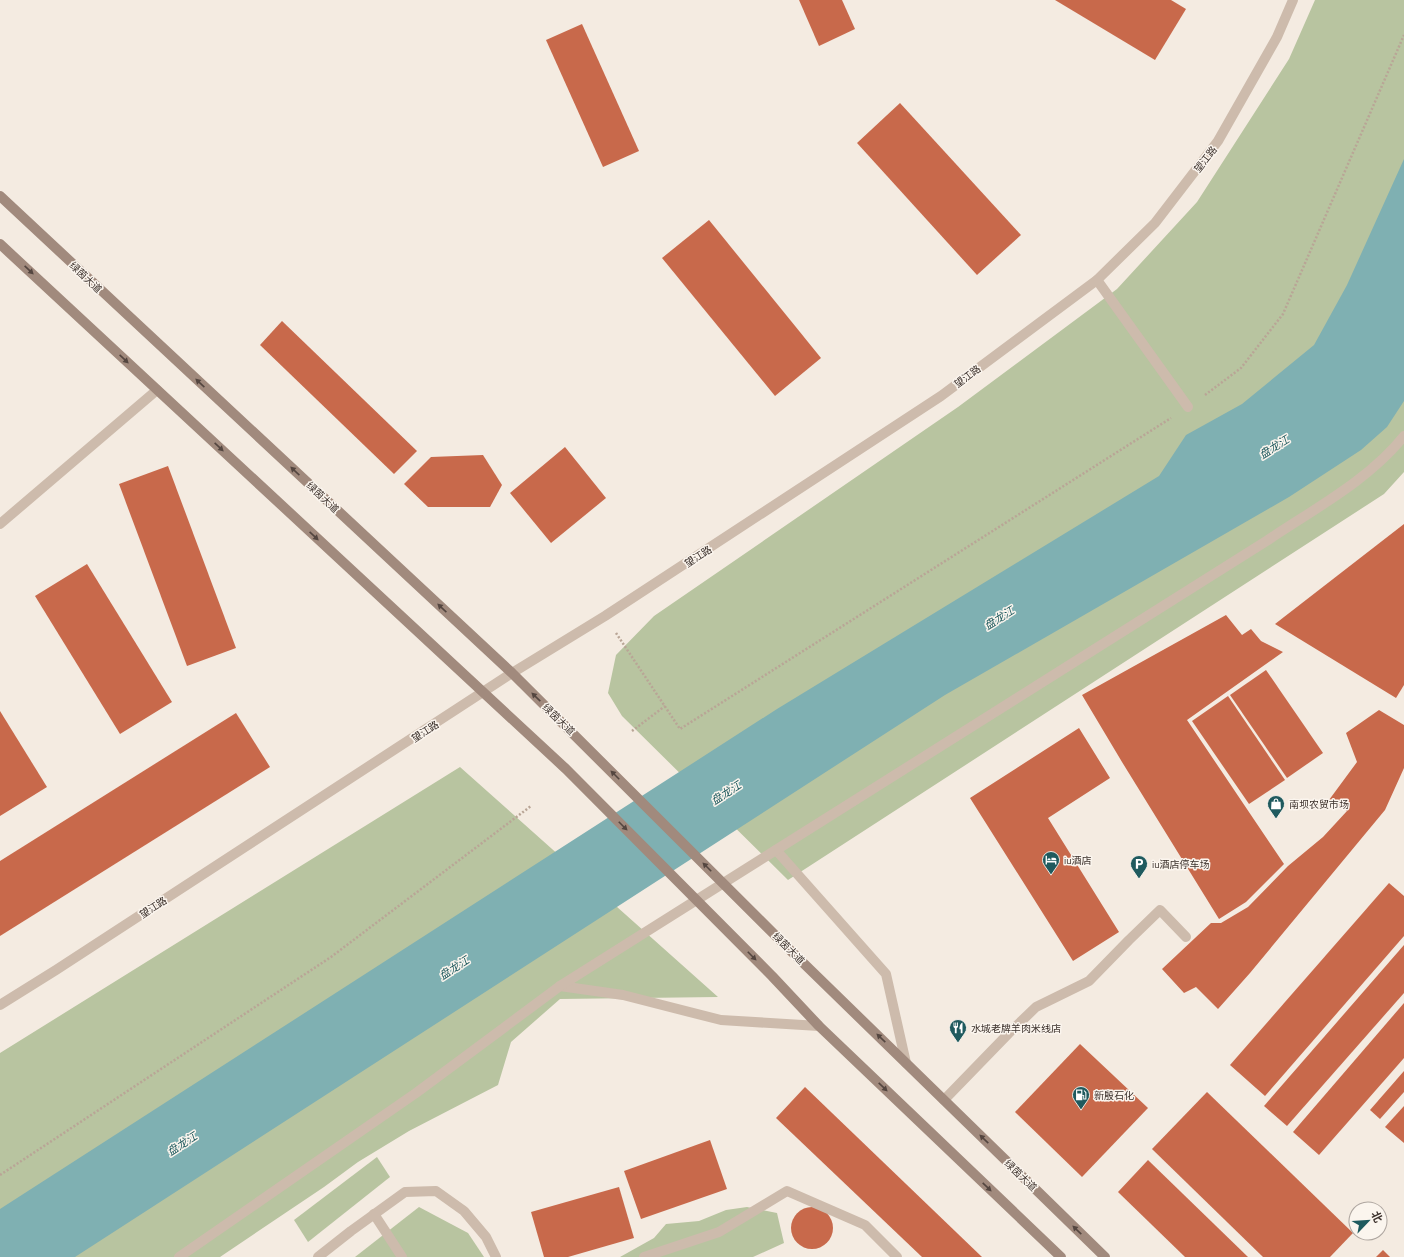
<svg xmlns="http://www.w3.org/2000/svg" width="1404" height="1257" viewBox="0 0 1404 1257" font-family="'Titillium Web','Noto Sans SC',sans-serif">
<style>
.green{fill:#b8c4a0}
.water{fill:#7fb0b2}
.building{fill:#c8694b}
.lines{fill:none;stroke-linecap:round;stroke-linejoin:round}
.path{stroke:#b9a596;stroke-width:2.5;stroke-dasharray:2 2;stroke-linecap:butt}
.service{stroke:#cdbbac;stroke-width:10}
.minor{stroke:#cdbbac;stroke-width:10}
.secondary{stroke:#a18a7d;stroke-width:10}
.oneway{fill:#544640}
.labels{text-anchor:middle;stroke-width:3;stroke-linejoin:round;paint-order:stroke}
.street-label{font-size:10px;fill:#3b302b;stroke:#fbf5ee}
.poi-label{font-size:10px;fill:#3b302b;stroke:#fbf5ee;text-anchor:start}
.water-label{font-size:11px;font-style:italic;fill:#1f5a5e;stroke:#fbf5ee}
</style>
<rect width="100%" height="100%" fill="#f4ebe1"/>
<!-- green -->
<g class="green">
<polygon points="1315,0 1404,0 1404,472 1384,494 788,880 622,716 608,693 616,655 654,616 958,407 1117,289 1197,202 1289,59"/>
<polygon points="460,767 718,997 560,999 511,1042 498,1085 409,1131 358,1162 324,1187 220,1257 0,1257 0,1053"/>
<polygon points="377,1157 390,1177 308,1242 294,1220"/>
<polygon points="419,1207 468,1233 484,1257 355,1257"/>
<polygon points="747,1207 777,1213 784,1243 753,1257 620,1257 654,1238 666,1224 699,1221 726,1210"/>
</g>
<!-- water -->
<polygon class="water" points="1404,159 1404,401 1387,427 1361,450 1289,497 945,695 75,1257 0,1257 0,1209 777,709 1159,476 1186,435 1242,404 1314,345 1347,285"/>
<!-- building -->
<g class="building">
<polygon points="799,0 842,0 855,29 819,46"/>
<polygon points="1055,0 1171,0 1186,9 1155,60"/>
<polygon points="582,24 639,151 603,167 546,40"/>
<polygon points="900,103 1021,235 977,275 857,143"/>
<polygon points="709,220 821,358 775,396 662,258"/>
<polygon points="282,321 417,451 394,474 260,345"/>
<polygon points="565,447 606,498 551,543 510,493"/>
<polygon points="483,455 502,485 490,507 428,507 404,484 431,457"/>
<polygon points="168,466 236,648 187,666 119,484"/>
<polygon points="1404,524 1404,685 1396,698 1275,624"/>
<polygon points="87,564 172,702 120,734 35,596"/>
<polygon points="1226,615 1242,635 1251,629 1261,641 1283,652 1187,720 1284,864 1246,902 1219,919 1122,762 1082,695"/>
<polygon points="1266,670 1323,753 1287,778 1230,695"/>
<polygon points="1228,696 1285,780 1249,804 1192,721"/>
<polygon points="1379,710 1404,725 1404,768 1385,810 1250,973 1218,1009 1196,987 1184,993 1162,969 1211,923 1221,923 1248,907 1288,866 1323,837 1347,811 1329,800 1357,762 1346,733"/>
<polygon points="0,711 47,787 0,816"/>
<polygon points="236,713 270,767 0,936 0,861"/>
<polygon points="1079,728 1110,778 1048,818 1119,932 1073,961 970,798"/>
<polygon points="1389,883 1404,896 1404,936 1265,1096 1230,1065"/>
<polygon points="1404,945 1404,993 1287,1126 1264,1106"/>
<polygon points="1404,1003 1404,1058 1319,1155 1293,1132"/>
<polygon points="1080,1044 1148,1108 1082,1177 1015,1112"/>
<polygon points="1404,1071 1404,1092 1380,1119 1370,1110"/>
<polygon points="805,1087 982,1257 922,1257 776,1118"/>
<polygon points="1207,1092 1353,1233 1330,1257 1263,1257 1152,1149"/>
<polygon points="1404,1106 1404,1143 1385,1127"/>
<polygon points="710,1140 727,1189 641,1219 624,1171"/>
<polygon points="1148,1160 1248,1257 1185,1257 1118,1192"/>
<polygon points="619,1187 634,1238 568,1257 544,1257 531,1212"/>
<circle cx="812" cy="1228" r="21"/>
<polygon points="1383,1250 1390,1257 1376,1257"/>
</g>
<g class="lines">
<!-- path -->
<g class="path">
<polyline points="1205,395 1241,368 1283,314 1404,35"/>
<polyline points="616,633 680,729 1171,418"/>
<polyline points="632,731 665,706"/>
<polyline points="0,1175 331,957 531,806"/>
</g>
<!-- service -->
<g class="service">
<polyline points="1097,280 1188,407"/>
<polyline points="776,850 886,974 906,1063"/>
<polyline points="560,986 623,995 721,1020 819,1026"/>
<polyline points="944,1100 1009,1033 1036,1007 1089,981 1129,940 1160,910 1186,937"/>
<polyline points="374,1214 402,1257"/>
<path d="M179 1257 416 1093 560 986 1268 540C1314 509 1369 480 1404 436"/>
<polyline points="318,1257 351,1231 405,1192 436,1191 464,1211 486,1237 496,1257"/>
<polyline points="644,1257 719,1232 787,1191 865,1225 897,1257"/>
</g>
<!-- minor -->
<g class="minor">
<polyline points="0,524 157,390"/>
<polyline points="0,1005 56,970 512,673 605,616 941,396 1097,280 1155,223 1218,141 1277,37 1293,0"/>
</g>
<!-- secondary -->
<g class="secondary">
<polyline points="0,196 512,673 792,952 1105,1257"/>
<polyline points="0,244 566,769 772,976 819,1026 1061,1257"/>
</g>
</g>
<!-- one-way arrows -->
<defs><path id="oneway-solid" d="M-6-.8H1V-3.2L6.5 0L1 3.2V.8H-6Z"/></defs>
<g class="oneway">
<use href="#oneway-solid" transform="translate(29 270) rotate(43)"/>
<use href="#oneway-solid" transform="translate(124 359) rotate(43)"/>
<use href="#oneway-solid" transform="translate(200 383) rotate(-137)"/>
<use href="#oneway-solid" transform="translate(219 447) rotate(43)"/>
<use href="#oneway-solid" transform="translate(295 471) rotate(-137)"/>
<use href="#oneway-solid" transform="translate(314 536) rotate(43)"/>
<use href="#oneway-solid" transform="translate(442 608) rotate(-137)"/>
<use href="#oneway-solid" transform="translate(536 697) rotate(-136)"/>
<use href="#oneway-solid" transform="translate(615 775) rotate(-135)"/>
<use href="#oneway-solid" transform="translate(623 826) rotate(45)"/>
<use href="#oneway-solid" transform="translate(707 867) rotate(-135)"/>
<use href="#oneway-solid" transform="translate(752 956) rotate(45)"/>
<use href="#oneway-solid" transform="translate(881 1038) rotate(-136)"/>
<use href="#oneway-solid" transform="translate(883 1087) rotate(44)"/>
<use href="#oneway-solid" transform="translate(984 1139) rotate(-136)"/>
<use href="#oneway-solid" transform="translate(987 1187) rotate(44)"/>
<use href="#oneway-solid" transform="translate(1077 1230) rotate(-136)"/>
</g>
<!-- icons -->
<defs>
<symbol id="shop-pin" viewBox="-11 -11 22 30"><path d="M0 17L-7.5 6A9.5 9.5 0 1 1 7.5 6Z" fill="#1f5a5e" stroke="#fbf5ee"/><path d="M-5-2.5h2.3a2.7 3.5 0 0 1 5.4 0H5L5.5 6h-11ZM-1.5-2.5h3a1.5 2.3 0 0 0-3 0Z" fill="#fff"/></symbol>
<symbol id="hotel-pin" viewBox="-11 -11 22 30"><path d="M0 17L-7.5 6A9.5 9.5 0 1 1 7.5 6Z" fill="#1f5a5e" stroke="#fbf5ee"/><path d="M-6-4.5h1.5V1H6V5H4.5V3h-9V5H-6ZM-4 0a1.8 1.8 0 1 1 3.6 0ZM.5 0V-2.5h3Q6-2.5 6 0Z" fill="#fff"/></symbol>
<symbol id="parking-pin" viewBox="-11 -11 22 30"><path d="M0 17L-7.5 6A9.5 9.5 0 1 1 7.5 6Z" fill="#1f5a5e" stroke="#fbf5ee"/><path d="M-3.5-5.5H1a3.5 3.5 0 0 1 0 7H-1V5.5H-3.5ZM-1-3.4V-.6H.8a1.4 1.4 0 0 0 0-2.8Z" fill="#fff"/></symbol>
<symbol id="restaurant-pin" viewBox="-11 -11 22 30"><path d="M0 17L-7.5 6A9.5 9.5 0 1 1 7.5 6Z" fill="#1f5a5e" stroke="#fbf5ee"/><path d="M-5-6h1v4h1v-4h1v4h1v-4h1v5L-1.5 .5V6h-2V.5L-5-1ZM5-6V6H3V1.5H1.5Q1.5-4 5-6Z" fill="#fff"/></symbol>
<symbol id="fuel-pin" viewBox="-11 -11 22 30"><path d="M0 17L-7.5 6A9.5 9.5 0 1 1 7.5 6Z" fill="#1f5a5e" stroke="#fbf5ee"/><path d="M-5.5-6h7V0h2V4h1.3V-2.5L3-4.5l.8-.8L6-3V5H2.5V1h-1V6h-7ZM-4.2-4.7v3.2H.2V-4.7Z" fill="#fff"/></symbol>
</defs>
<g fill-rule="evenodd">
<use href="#shop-pin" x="1266" y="794" width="20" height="27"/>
<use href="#hotel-pin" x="1041" y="850" width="20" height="27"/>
<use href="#parking-pin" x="1129" y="854" width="20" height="27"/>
<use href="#restaurant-pin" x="948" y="1018" width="20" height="27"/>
<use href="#fuel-pin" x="1071" y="1085" width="20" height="27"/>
</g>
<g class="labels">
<!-- street labels -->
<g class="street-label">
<text transform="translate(1205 159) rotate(-52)" y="4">望江路</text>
<text transform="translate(86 277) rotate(43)" y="4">绿茵大道</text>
<text transform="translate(967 376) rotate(-37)" y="4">望江路</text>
<text transform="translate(323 497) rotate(43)" y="4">绿茵大道</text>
<text transform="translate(698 556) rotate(-33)" y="4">望江路</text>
<text transform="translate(559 719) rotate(44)" y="4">绿茵大道</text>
<text transform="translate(425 731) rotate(-33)" y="4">望江路</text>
<text transform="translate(153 907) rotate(-33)" y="4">望江路</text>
<text transform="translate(789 948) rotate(45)" y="4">绿茵大道</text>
<text transform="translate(1021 1175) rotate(44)" y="4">绿茵大道</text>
</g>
<!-- poi labels -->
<g class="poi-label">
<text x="1289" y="808">南坝农贸市场</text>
<text x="1064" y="864">iu酒店</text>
<text x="1152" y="868">iu酒店停车场</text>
<text x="971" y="1032">水城老牌羊肉米线店</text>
<text x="1094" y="1099">新殷石化</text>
</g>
<!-- water labels -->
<g class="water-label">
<text transform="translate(1274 447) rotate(-32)" y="4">盘龙江</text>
<text transform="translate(999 618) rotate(-32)" y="4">盘龙江</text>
<text transform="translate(726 793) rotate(-33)" y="4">盘龙江</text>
<text transform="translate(454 968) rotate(-33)" y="4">盘龙江</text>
<text transform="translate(182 1144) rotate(-33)" y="4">盘龙江</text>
</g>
</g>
<!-- north arrow -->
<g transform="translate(1368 1221) rotate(65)"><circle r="19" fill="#fbf5ee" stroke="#aea6a0"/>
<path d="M0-3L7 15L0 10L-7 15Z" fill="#1f5a5e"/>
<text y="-6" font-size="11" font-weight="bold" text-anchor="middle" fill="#3b302b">北</text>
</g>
</svg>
